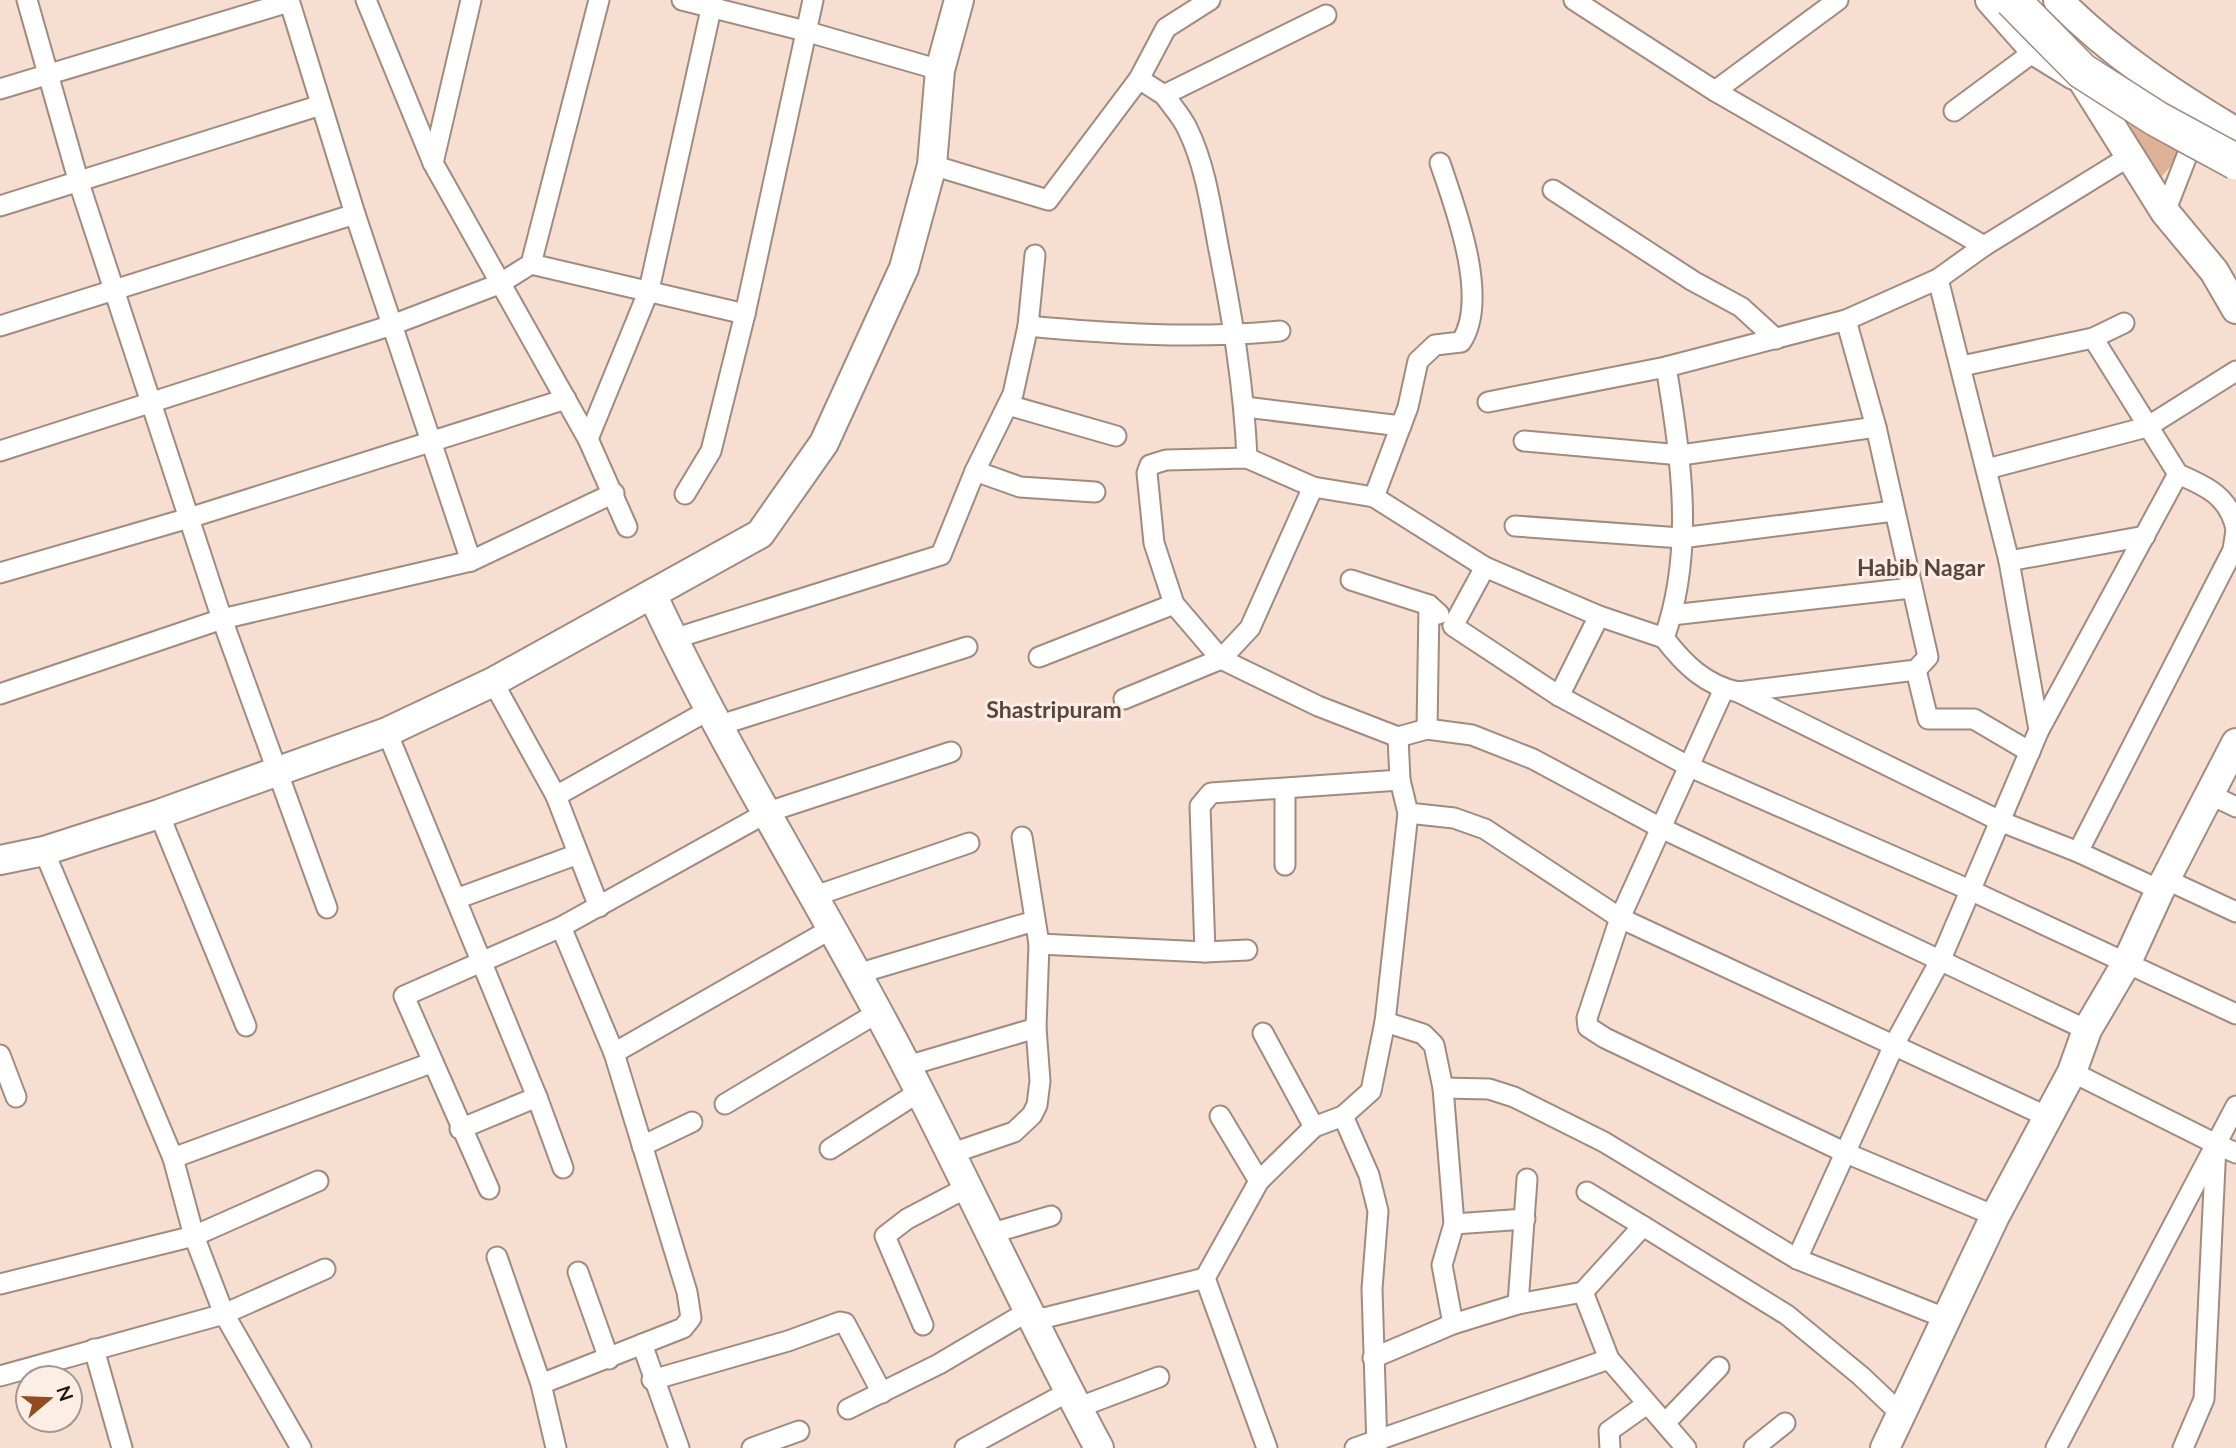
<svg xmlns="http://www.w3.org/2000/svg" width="2236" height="1448" viewBox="0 0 2236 1448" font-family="Lato,sans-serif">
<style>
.green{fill:#deb197}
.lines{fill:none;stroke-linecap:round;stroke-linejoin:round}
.street-casing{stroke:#a18b7f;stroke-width:23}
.secondary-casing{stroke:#a18b7f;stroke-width:32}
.street{stroke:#fff;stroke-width:19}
.secondary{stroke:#fff;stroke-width:28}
.highway-bridge-casing{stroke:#a18b7f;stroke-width:38;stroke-linecap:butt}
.highway-bridge{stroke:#fff;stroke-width:35}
.labels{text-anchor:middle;stroke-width:6;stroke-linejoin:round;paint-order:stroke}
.neighbourhood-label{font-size:23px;font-weight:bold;fill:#59463b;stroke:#fcede5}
</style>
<rect width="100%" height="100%" fill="#f6ded1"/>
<!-- green -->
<polygon class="green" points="2111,89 2187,146 2159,180"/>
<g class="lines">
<defs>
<g id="street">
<polyline points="27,0 79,183 222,619 327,908"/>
<polyline points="289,0 355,214 471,561"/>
<polyline points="366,0 433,163 588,439 627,527"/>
<polyline points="682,0 805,31 940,70"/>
<polyline points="1574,0 1715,91 1984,246"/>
<polyline points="1139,79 1164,95 1326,15"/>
<polyline points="0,89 289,2"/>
<polyline points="1715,91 1838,0"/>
<path d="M1164 95C1172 106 1183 118 1188 130 1205 165 1211 207 1218 245 1232 316 1244 386 1247 458"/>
<polyline points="1954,111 2035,51"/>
<polyline points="433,163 471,0"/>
<polyline points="932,165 1048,200 1139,79 1166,28 1210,0"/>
<polyline points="1553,190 1693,281 1741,307 1776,339"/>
<polyline points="0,206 321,105"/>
<polyline points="2165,212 2197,130"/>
<polyline points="531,264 745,314"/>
<polyline points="1938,279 2009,561 2039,730"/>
<polyline points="0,326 355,214"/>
<path d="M1028 326C1112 334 1195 339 1280 331"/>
<polyline points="1962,366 2093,338 2124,323"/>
<path d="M1666 367C1681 454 1695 552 1664 638 1684 664 1705 685 1738 692L2002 822 2078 852 2160 890"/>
<polyline points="1488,402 1666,367 1846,320 1938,279 1984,246 2130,156"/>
<polyline points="1008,405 1116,436"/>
<polyline points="1245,407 1401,426"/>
<polyline points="588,439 649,290 713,0"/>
<polyline points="1524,441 1681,455 1876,427"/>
<polyline points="0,451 392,325 499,284 531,264 599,0"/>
<polyline points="1987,469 2147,427 2236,371"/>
<polyline points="975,471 1020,487 1095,492"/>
<path d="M2178 474C2206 486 2229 496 2236 529"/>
<polyline points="685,494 711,451 745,314 813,0"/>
<path d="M1374 497 1408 407 1418 361 1435 345 1461 342C1490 299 1455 207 1440 163"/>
<polyline points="1515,526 1681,538 1894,511"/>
<polyline points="2009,561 2145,536"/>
<polyline points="1485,567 1453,626 1559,696 1690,767 1972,891 2236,1014"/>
<polyline points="0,573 189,518 566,399"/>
<polyline points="1351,580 1429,605 1439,614"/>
<polyline points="1672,615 1911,588"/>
<polyline points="1664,638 1599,616 1485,567 1374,497 1313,487 1247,458 1166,460 1150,465 1147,473 1154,543 1174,604 1221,659 1318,706 1398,737 1427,729 1472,735 1533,759 1659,827 2087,1030"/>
<polyline points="673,639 941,555 975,471 1013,394 1028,326 1035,255"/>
<polyline points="1039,657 1174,604"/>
<polyline points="1916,670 1928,719 1974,719 2030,752"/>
<polyline points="493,682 556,796 599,907"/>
<polyline points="1724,689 1620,918 1587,1018 1588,1027 1605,1038 1846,1153 1995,1216"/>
<polyline points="1738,692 1916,670 1928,657 1876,427 1846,320"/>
<polyline points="0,694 222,619 471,561 614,493"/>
<polyline points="1559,696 1599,616"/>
<polyline points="1124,699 1221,659 1250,628 1313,487"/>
<polyline points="717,726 967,647"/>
<polyline points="1427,729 1429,605"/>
<polyline points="387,732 537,1097 563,1168"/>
<polyline points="1285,789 1285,865"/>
<polyline points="2209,794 2236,807"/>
<polyline points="556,796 709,710"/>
<polyline points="1408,813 1454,818 1485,829 1620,918 2048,1117"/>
<polyline points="159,814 246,1026"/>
<polyline points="44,851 173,1158 194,1236 224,1314 301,1448"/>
<polyline points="2078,852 2233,550 2236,530"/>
<polyline points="2165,879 2236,912"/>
<polyline points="815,896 969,843"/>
<polyline points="456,899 578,854"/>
<polyline points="1039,944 1205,952"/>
<polyline points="1247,950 1205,952 1200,806 1211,793 1400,780"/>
<polyline points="857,974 1034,921"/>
<polyline points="1385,1022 1423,1034 1434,1045 1443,1088 1454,1224 1442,1265 1453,1324"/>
<polyline points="1263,1033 1314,1127"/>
<polyline points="614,1053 831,929"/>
<polyline points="0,1055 16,1097"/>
<polyline points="907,1066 1036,1028"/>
<polyline points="2072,1072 2216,1144 2204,1399 2183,1448"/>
<polyline points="1443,1088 1489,1089 1514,1097 1604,1142 1797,1259 1945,1318"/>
<polyline points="725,1104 877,1013"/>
<polyline points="1220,1116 1259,1181"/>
<polyline points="1343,1116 1369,1175 1378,1211 1372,1289 1377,1448"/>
<polyline points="460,1129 537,1097"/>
<polyline points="2216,1144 2236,1153"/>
<polyline points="642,1146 692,1122"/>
<polyline points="830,1149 919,1092"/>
<polyline points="950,1154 1014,1132 1032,1115 1037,1105 1040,1081 1036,1028 1039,944 1022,837"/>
<polyline points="173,1158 431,1063"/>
<polyline points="489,1189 404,996 561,927 768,812 951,752"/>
<polyline points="1454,1224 1525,1219"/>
<polyline points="1643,1226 1787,1315 1861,1376 1899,1412"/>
<polyline points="989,1234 1051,1216"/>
<polyline points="497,1257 541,1384"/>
<polyline points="1797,1259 1895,1043 1941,959 2039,730 2178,474 2093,338"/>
<polyline points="578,1272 609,1359"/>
<polyline points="1205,1278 1259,1181 1314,1127 1343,1116 1371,1091 1385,1022 1408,813 1400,780 1398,737"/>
<polyline points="0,1284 194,1236 318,1181"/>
<polyline points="1583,1292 1609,1359 1686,1448"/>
<polyline points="1518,1304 1527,1179"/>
<polyline points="1032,1321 1205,1278 1267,1448"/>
<polyline points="923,1325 885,1236 907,1219 966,1188"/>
<polyline points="642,1344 679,1448"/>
<polyline points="94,1349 122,1448"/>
<polyline points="1373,1358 1453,1324 1518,1304 1583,1292 1643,1226 1587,1192"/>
<polyline points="0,1376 224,1314 325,1269"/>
<polyline points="652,1380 788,1341 840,1322 845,1323 882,1393"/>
<polyline points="1077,1408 1159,1377"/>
<polyline points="848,1409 939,1364 1027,1312"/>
<polyline points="1665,1423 1719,1367"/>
<polyline points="556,1448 541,1384 683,1328 691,1318 687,1292 614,1053 561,927"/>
<polyline points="752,1448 799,1431"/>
<polyline points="965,1448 1068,1392"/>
<polyline points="1355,1448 1609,1359"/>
<polyline points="1610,1448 1609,1431 1647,1404"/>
<polyline points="1754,1448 1785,1423"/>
<polyline points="2056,1448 2236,1106"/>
</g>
<g id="secondary">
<polyline points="1990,0 2035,51 2074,75"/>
<path d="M2058 0C2112 54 2171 93 2236 132"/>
<polyline points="2083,81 2165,212 2214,271 2236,309"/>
<path d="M652 594C727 756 824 906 906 1065 972 1192 1031 1322 1099 1448"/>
<polyline points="0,860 44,851 159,814 387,732 493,682 760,534 824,443 904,268 932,165 940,70 959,0"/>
<polyline points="1885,1448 1995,1216 2072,1072 2087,1030 2127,962 2160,890 2236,743"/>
</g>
</defs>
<!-- street casing -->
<use href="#street" class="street-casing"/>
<!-- secondary casing -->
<use href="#secondary" class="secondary-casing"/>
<!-- street -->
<use href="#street" class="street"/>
<!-- secondary -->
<use href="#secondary" class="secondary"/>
<defs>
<polyline id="highway-bridge" points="2012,0 2082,71 2157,119 2236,162"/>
</defs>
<!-- highway-bridge casing -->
<use href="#highway-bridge" class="highway-bridge-casing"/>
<!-- highway-bridge -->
<use href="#highway-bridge" class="highway-bridge"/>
</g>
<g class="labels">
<!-- neighbourhood labels -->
<g class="neighbourhood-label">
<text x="1921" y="576">Habib Nagar</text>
<text x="1054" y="718">Shastripuram</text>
</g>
</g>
<!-- north arrow -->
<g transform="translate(49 1399) rotate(71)"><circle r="33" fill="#fcede5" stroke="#a39790" stroke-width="2"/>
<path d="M0-5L12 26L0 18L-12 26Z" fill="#914d1f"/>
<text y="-10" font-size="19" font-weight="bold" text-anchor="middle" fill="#1d1510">N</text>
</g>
</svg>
